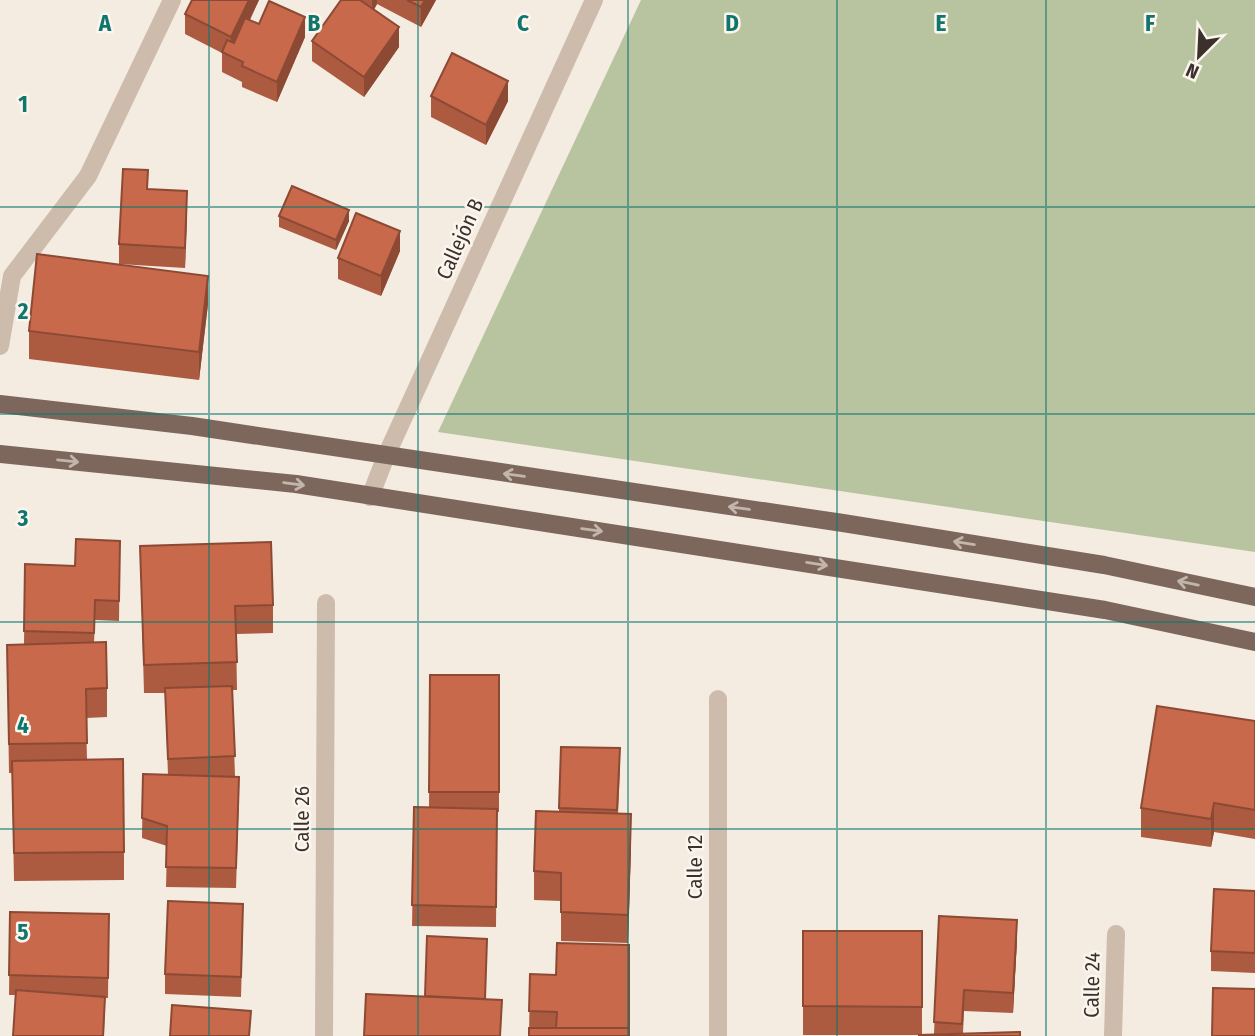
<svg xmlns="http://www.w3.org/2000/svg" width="1255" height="1036" viewBox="0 0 1255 1036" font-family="'Fira Sans Condensed',sans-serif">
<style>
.green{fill:#b8c4a0}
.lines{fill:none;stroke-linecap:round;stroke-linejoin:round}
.street{stroke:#cdbbac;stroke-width:18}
.primary{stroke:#7d675c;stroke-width:18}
.wall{fill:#ac5a40}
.shaded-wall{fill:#8c4a34}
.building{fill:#c8694b;stroke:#8c4a34;stroke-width:2}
.oneway{stroke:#c2b5ac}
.grid{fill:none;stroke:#0f766e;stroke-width:2;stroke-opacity:0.55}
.labels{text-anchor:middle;stroke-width:5;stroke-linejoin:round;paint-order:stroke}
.street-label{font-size:21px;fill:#3b302b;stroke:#fbf5ee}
.grid-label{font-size:23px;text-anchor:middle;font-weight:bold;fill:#0f766e;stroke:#fbf5ee;stroke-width:5;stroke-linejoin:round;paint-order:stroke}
</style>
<rect width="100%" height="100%" fill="#f4ebe1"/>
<!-- green -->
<polygon class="green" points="641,0 1255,0 1255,552 438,432"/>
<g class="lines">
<!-- street -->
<g class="street">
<polyline points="0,346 12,276 88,176 172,0"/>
<polyline points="370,497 386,456 594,0"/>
<polyline points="324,1036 326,603"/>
<polyline points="718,1036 718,699"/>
<polyline points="1113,1036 1116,934"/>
</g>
<!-- primary -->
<g class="primary">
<polyline points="0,404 192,426 843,523 1104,565 1255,597"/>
<polyline points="0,454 296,484 1105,610 1255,642"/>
</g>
</g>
<!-- wall -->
<g class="wall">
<polygon points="192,0 259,0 250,20 259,24 305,37 277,102 242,87 242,82 222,72 222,53 185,34 185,14"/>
<polygon points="341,0 436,0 421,27 377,4 374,10 399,47 364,97 312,61 312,41"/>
<polygon points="431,96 508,101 486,145 431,117"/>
<polygon points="148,189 187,212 185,268 119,264 119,244"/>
<polygon points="279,216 349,221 336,250 279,227"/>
<polygon points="400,251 381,296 338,279 338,258"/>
<polygon points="208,304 199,380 29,359 29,331"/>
<polygon points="120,541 119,621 95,620 94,643 107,688 107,717 86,718 87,760 124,852 124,880 14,881 12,773 9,773 7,645 24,644 25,564 75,566"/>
<polygon points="140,546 273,605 273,633 236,634 237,690 232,690 235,776 239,797 236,888 166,887 167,846 142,838 143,774 168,775 165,693 144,693"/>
<polygon points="430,675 499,675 499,812 497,812 496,927 412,926 414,807 429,807"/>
<polygon points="1255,721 1255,839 1214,832 1211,847 1141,837 1141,808"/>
<polygon points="561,747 620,768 618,814 631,843 628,943 561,941 561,901 534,900 534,871 559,812"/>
<polygon points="1255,891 1255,973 1211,971 1211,951"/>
<polygon points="10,912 109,914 108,998 105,998 104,1036 13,1036 16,995 9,995"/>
<polygon points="939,916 1017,940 1013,1013 964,1011 963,1033 919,1035 803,1035 803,931 922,931 922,1035 934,1034"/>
<polygon points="243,925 241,997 165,994 165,974"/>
<polygon points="530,974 629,1036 529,1036"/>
</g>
<!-- shaded-wall -->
<g class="shaded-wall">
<polygon points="249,0 259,0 231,57 231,37"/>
<polygon points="372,0 377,0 377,4 372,12"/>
<polygon points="425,0 436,0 421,27 421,7"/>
<polygon points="305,17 305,37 277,102 277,82"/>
<polygon points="399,27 399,47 364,97 364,77"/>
<polygon points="508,81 508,101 486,145 486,125"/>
<polygon points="187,191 187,212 185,268 185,248"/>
<polygon points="349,210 349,221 336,250 336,240"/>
<polygon points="400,231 400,251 381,296 381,276"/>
<polygon points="208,276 208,304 199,380 199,352"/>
<polygon points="1214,803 1214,832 1211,847 1211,819"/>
<polygon points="631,814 631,843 628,943 628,915"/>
<polygon points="1017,920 1017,940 1013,1013 1013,993"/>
</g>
<!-- building -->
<g class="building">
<polygon points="192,0 249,0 231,37 185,14"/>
<polygon points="341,0 360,0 399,27 364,77 312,41"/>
<polygon points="407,0 425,0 421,7"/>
<polygon points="269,1 305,17 277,82 242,66 243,62 222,52 227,40 234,43 245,18 259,24"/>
<polygon points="452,53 508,81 486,125 431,96"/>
<polygon points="123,169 148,170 147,189 187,191 185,248 119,244"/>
<polygon points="292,186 349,210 336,240 279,216"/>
<polygon points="356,213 400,231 381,276 338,258"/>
<polygon points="37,254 208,276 199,352 29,331"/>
<polygon points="76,539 120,541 119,601 95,600 94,633 24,631 25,564 75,566"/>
<polygon points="271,542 273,605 235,606 237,662 144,665 140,546"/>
<polygon points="106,642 107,688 86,689 87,743 9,744 7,645"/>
<polygon points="430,675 499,675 499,792 429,792"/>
<polygon points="232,686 235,756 168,759 165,688"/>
<polygon points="1157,706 1255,721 1255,810 1214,803 1211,819 1141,808"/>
<polygon points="561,747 620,748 617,810 559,808"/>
<polygon points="123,759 124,852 14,853 12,761"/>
<polygon points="143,774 239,777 236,868 166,867 167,826 142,818"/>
<polygon points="414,807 497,809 496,907 412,905"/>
<polygon points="536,811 631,814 628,915 561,912 561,873 534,871"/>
<polygon points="1214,889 1255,891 1255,953 1211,951"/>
<polygon points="168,901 243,904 241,977 165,974"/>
<polygon points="10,912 109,914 108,978 9,975"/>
<polygon points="939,916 1017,920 1013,993 964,990 962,1024 934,1022"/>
<polygon points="803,931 922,931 922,1007 803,1006"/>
<polygon points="427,936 487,939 485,999 425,996"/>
<polygon points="557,943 629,945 629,1028 556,1028 557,1012 529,1011 530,974 556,975"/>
<polygon points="1213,988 1255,989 1255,1036 1212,1036"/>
<polygon points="16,990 105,997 103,1036 13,1036"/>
<polygon points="366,994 502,1000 500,1036 364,1036"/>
<polygon points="172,1005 251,1011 249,1036 170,1036"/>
<rect x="529" y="1028" width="100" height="8"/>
<polygon points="1020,1032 1020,1036 919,1036 919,1035"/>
</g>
<!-- one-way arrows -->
<defs><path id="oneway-shaft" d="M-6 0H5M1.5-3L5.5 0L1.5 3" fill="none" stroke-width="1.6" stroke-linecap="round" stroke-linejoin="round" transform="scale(1.75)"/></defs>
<g class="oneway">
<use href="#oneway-shaft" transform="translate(68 461) rotate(6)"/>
<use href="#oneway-shaft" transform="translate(514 475) rotate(-172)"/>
<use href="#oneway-shaft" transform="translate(294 484) rotate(8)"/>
<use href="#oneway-shaft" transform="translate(739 508) rotate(-172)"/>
<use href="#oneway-shaft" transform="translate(592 530) rotate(8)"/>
<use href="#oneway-shaft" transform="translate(964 543) rotate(-171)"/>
<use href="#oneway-shaft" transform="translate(817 564) rotate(9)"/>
<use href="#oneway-shaft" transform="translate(1188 583) rotate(-168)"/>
</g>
<!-- grid -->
<path class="grid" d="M209 0V1036M418 0V1036M628 0V1036M837 0V1036M1046 0V1036M0 207H1255M0 414H1255M0 622H1255M0 829H1255"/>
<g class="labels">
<!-- street labels -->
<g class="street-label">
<text transform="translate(460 239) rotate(-66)" y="7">Callejón B</text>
<text transform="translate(302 819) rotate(-90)" y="7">Calle 26</text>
<text transform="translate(695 867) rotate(-90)" y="7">Calle 12</text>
<text transform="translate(1092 985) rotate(-89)" y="7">Calle 24</text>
</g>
</g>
<g class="grid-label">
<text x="105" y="31">A</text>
<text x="314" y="31">B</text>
<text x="523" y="31">C</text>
<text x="732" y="31">D</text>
<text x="941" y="31">E</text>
<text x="1150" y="31">F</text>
<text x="23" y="112">1</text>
<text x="23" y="319">2</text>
<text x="23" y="526">3</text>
<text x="23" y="733">4</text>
<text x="23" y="940">5</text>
</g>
<!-- north arrow -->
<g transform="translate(1199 56) rotate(204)" stroke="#fbf5ee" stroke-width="5" paint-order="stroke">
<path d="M0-5L12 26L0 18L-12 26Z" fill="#3b302b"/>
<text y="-10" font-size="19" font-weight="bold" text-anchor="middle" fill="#3b302b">N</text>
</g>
</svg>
